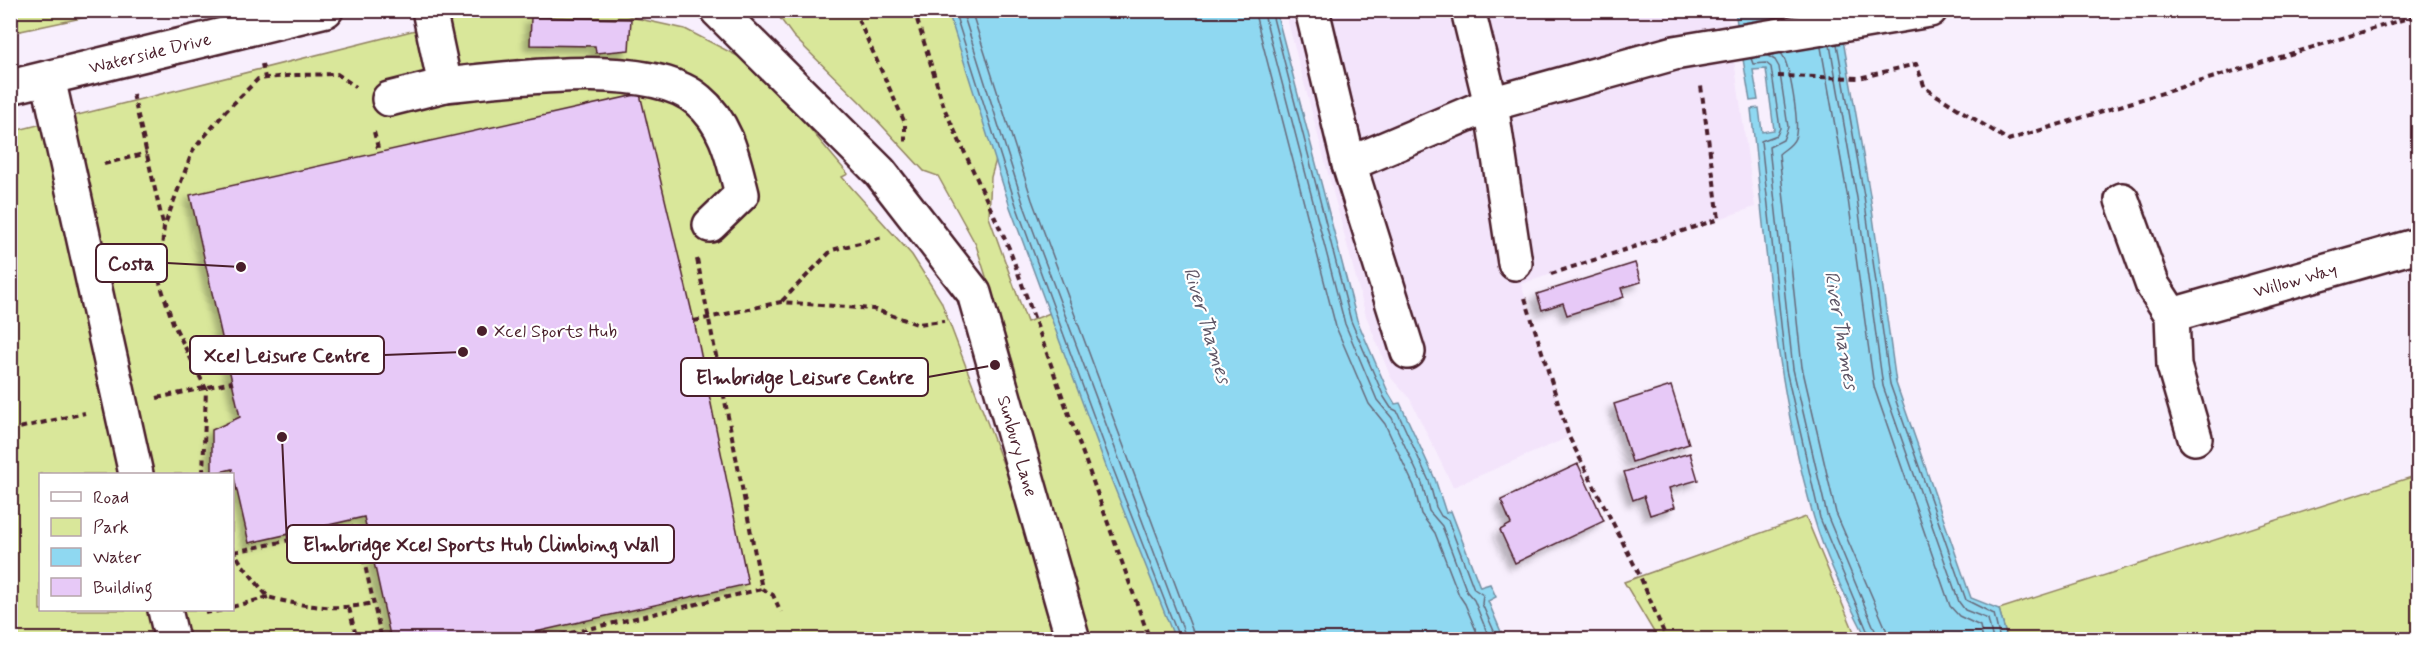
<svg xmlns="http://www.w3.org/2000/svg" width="2429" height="650" viewBox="0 0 2429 650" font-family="Mynerve,sans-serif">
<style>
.built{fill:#f3e4fb}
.green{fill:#d9e79a;stroke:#928362;stroke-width:1.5;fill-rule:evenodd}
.water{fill:#8fd8f1;stroke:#738ea2;stroke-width:1.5}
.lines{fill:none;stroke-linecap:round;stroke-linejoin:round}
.shore{stroke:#66697a;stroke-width:1.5}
.building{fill:#e7c9f7;stroke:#4a1f2b;stroke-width:1.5;filter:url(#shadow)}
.minor-casing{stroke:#4a1f2b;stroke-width:38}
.path{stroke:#4a1f2b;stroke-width:4;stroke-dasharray:6 4.5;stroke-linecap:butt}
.minor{stroke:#fff;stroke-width:33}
.poi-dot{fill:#4a1f2b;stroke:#fff;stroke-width:2}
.labels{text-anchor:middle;stroke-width:4.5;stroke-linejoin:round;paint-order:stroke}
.street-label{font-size:18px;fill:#4a1f2b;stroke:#fff}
.poi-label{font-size:18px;fill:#4a1f2b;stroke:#fff;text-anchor:start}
.water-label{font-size:20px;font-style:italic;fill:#5f5666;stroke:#fff}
.leader{fill:none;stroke:#4a1f2b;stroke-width:2}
.callout-dot{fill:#4a1f2b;stroke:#fff;stroke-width:2}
.callout{fill:#fff;stroke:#4a1f2b;stroke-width:2}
.callout-label{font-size:20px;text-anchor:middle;font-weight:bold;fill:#4a1f2b}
</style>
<defs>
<filter id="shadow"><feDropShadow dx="-5.5" dy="5.5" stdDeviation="3" flood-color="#0004"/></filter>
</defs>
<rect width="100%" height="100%" fill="#f8effd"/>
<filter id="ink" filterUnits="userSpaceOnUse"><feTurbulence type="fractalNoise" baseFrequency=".0167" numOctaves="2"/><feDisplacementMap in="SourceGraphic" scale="12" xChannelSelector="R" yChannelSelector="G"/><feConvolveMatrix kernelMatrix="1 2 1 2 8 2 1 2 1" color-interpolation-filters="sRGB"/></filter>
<g filter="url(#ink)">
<!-- built -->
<polygon class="built" points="1285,11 1727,11 1755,207 1521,284 1569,437 1453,487 1410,399 1391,378 1366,316"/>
<!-- green -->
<g class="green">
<polygon points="11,10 115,10 115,11 11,33"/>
<path d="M491 11H617L635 18 685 29 757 66 848 174 842 177 912 255 941 301 1013 490 1054 636 1050 640 11 639 10 132ZM40 474H232V610H40Z"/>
<polygon points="775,11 976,11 1005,128 991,177 989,217 1027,322 1078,302 1176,639 1089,639 1031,443 1015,368 976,245 938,176 924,171 862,104 793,36"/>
<polygon points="2418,475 2418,639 2007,639 1999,609"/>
<polygon points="1806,517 1857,639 1658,639 1624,582"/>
</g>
<!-- water -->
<g class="water">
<polygon points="948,11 1276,11 1357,320 1389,394 1395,404 1400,403 1435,479 1446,513 1451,511 1480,587 1490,584 1496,597 1488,601 1504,639 1175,639 1107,469 1010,207"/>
<path d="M1735 11H1838L1870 195 1896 383 1971 598 1999 609 2007 639H1867C1848 601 1826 560 1814 518 1775 385 1766 246 1751 109L1759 108 1762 132 1774 130 1766 69 1753 70 1758 100 1750 101Z"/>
</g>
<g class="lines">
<!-- shore -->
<g class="shore">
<polyline points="954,10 1016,205 1112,466 1180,640"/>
<polyline points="962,10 1023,203 1187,640"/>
<polyline points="971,10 1032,200 1196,640"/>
<polyline points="1254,10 1336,327 1369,404 1385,424 1414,486 1421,514 1435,533 1459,595 1465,604 1480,640"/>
<polyline points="1263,10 1345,324 1377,400 1392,418 1422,483 1429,511 1442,526 1467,592 1474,600 1490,640"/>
<polyline points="1271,10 1351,321 1384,397 1391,408 1397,411 1429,481 1436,507 1441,516 1448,520 1474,589 1483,595 1482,604 1498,640"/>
<polyline points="1837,44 1864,196 1890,384 1966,600 1994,614 2000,640"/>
<polyline points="1830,45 1857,198 1883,386 1959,602 1965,610 1988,619 1993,640"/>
<polyline points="1821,47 1848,199 1874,387 1950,606 1959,616 1980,626 1983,640"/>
<path d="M1781 53C1790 64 1800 125 1795 138 1792 146 1784 149 1779 154L1802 367 1836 513 1886 629 1888 640"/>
<polyline points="1768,56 1775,60 1779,67 1788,127 1783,140 1769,147 1793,369 1827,515 1879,640"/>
<polyline points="1751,58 1753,64 1766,63 1771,67 1780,128 1777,135 1761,141 1786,370 1820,518 1871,640"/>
</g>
</g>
<!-- building -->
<g class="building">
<polygon points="531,17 631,19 629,50 596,53 595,46 530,45"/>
<polygon points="640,94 694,321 748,584 500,640 391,640 364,517 249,543 232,469 212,474 212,430 240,417 190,195"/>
<polygon points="1635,263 1641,282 1621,288 1624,297 1567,315 1563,303 1542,310 1537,294"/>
<polygon points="1671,386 1689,444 1632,462 1614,404"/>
<polygon points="1690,453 1698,480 1669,488 1675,507 1650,515 1644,496 1633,500 1624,472"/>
<polygon points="1578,464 1604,521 1515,563 1500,530 1511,524 1501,500"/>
</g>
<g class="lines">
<defs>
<g id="minor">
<path id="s1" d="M717 10 880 172 974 293 1073 640"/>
<polyline points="1312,10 1349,164 1408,352"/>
<polyline points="1468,10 1491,104 1674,53 1930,10"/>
<polyline points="48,78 136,474"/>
<path d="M445 85C506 79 650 58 698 100 727 124 733 159 742 194L710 225"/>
<path id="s2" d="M10 87 326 10"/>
<polyline points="389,99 445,85 429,10"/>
<polyline points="1349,164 1491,104 1515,263"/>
<polyline points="2122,200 2153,286 2172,315 2174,366 2195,438"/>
<path id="s3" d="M2172 315 2418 245"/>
<polyline points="165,610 172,640"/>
</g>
</defs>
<!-- minor casing -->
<use href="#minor" class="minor-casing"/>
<!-- path -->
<g class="path">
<polyline points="854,10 905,123 905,143"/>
<polyline points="914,10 945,110 1009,248 1150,640"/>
<polyline points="262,64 265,78"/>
<polyline points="1778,76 1859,78 1916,64 1925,88 2008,140 2418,15"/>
<polyline points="133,94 163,224"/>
<polyline points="374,132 379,152"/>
<polyline points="104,164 147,153"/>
<polyline points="697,259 762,589 773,595 781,612"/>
<polyline points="1551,274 1719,219 1701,86"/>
<polyline points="1525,298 1569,437 1640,576 1667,640"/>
<polyline points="782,301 832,250 883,237"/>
<polyline points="694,321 781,302 873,309 917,324 944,321"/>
<polyline points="157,398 232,382"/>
<polyline points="10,430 85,413"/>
<polyline points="203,474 206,389 173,323 159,280 164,227 193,150 226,111 258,79 296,75 337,74 356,87"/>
<path d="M232 548 241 563 268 597C304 607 337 611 373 603"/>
<polyline points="234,552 356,526 382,640"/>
<polyline points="232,607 268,597"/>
<polyline points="349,608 357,640"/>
<polyline points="205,613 225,610"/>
<polyline points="540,640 762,589"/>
</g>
<!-- minor -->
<use href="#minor" class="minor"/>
</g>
</g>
<!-- markers -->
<circle class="poi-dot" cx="482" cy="331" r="6"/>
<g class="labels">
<!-- street labels -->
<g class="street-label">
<text dy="6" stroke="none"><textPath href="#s2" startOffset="144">Waterside Drive</textPath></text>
<text dy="6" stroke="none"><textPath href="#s3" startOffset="128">Willow Way</textPath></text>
<text dy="6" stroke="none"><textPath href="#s1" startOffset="542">Sunbury Lane</textPath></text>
</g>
<!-- poi labels -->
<g class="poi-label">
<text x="494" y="337">Xcel Sports Hub</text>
</g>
<!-- water labels -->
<g class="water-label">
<text transform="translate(1208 325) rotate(73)" y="7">River Thames</text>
<text transform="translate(1842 330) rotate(80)" y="7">River Thames</text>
</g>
</g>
<!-- callouts -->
<path class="leader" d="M241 267L167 263M463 352L384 355M995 365L928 377M282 437L287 544"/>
<g class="callout-dot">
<circle cx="241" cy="267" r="6"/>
<circle cx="463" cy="352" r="6"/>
<circle cx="995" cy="365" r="6"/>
<circle cx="282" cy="437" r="6"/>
</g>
<g class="callout">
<rect x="96" y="244" width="71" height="38" rx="6"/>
<rect x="190" y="336" width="194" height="38" rx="6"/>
<rect x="681" y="358" width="247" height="38" rx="6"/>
<rect x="287" y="525" width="387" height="38" rx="6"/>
</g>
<g class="callout-label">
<text x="131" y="270">Costa</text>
<text x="287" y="362">Xcel Leisure Centre</text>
<text x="805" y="384">Elmbridge Leisure Centre</text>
<text x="481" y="551">Elmbridge Xcel Sports Hub Climbing Wall</text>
</g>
<!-- margin -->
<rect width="2429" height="650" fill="none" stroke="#fff" stroke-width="36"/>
<rect x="18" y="18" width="2393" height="614" fill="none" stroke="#4a1f2b" stroke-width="2" filter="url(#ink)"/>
<!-- legend -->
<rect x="39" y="473" width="195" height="138" fill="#ffffff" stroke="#b7a5aa" stroke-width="1.5"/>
<rect x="51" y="492" width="30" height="9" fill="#ffffff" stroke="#b7a5aa" stroke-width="1.5"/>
<text x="93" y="503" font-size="18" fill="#4a1f2b">Road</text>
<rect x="51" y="518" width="30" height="18" fill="#d9e79a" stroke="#b7a5aa" stroke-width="1.5"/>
<text x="93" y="533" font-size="18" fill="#4a1f2b">Park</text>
<rect x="51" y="548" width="30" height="18" fill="#8fd8f1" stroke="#b7a5aa" stroke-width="1.5"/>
<text x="93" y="563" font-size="18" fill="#4a1f2b">Water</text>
<rect x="51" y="578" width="30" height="18" fill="#e7c9f7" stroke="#b7a5aa" stroke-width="1.5"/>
<text x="93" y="593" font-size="18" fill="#4a1f2b">Building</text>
</svg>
